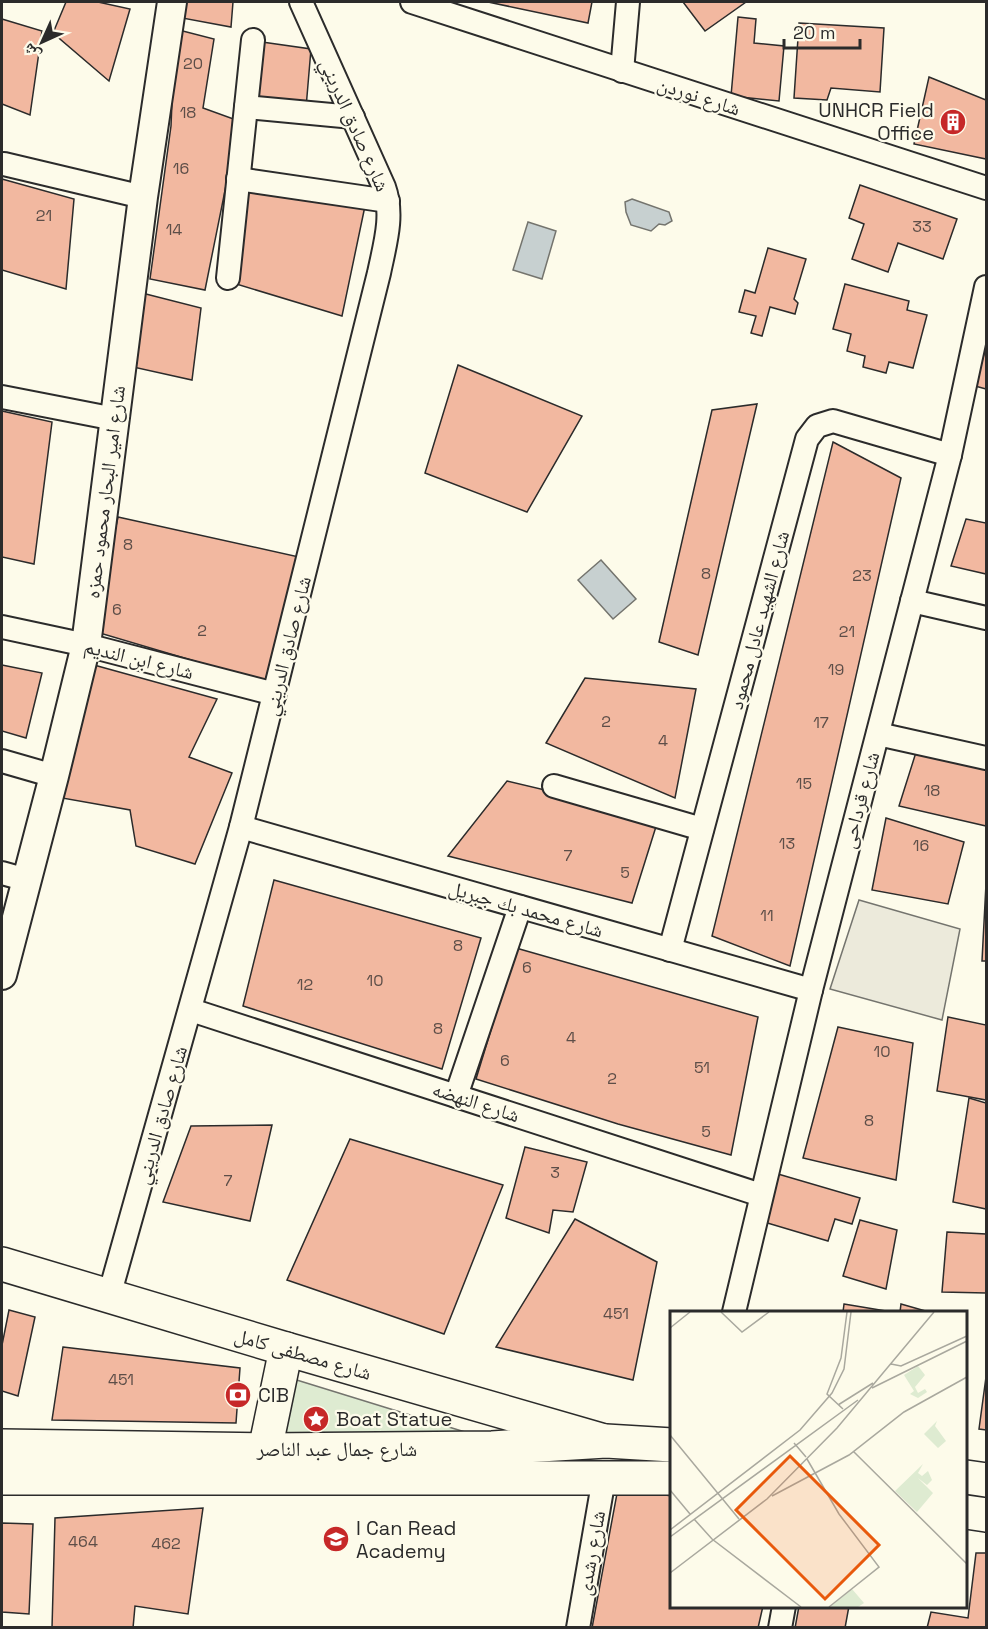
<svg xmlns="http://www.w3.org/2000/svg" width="988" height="1629" viewBox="0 0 988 1629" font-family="'Space Grotesk','Noto Naskh Arabic',sans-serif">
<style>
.green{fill:#deebd1;stroke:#74746e;stroke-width:1.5}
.parking{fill:#eceadb;stroke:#74746e;stroke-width:1.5}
.water{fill:#c7d0d0;stroke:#74746e;stroke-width:1.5}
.building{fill:#f2b8a0;stroke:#2b2b2b;stroke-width:1.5}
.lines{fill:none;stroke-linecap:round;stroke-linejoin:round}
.minor-casing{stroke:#2b2b2b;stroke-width:26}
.tertiary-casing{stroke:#2b2b2b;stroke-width:32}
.secondary-casing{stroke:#2b2b2b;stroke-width:36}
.primary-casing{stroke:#2b2b2b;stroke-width:36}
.minor{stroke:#fdfbea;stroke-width:22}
.tertiary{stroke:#fdfbea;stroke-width:28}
.secondary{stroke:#fdfbea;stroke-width:33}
.primary{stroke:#fdfbea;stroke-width:33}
.labels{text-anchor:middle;stroke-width:4.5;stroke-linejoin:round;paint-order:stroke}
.number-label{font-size:16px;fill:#5d4e48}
.street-label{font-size:20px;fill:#2b2b2b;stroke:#fdfbea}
.poi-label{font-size:20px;fill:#2b2b2b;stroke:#fdfbea;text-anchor:start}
.inset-road{fill:none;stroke:#a9a89e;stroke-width:1.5}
.view{fill:#e8590c;fill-opacity:0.15;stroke:#e8590c;stroke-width:3}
.inset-edge{fill:none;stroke:#2b2b2b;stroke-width:3}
</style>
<rect width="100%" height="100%" fill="#fdfbea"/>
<!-- green -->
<polygon class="green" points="287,1377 465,1432 284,1443"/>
<!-- parking -->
<polygon class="parking" points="859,900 960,929 942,1020 830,989"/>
<!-- water -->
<g class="water">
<polygon points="632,199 669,212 672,221 665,225 659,224 651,231 631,225 626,212 625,202"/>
<polygon points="528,222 556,231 542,279 513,270"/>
<polygon points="601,560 636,599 613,619 578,580"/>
</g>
<!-- building -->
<g class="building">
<polygon points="66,2 98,2 130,9 109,81 53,33"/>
<polygon points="183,2 233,2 231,27 182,18"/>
<polygon points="488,2 592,2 588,23"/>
<polygon points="683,2 746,2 705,31"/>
<polygon points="738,17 756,19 754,43 784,46 779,101 731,96"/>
<polygon points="2,19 42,31 30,115 2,104"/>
<polygon points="799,23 884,28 880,92 831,88 827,100 794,98"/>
<polygon points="175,29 214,39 203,108 239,121 205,290 150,279 171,126"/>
<polygon points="262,42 311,49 306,108 251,103"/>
<polygon points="929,77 986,100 986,159 914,144"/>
<polygon points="2,179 74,199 66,289 2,270"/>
<polygon points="860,185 957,219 943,259 898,243 888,272 852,259 864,224 849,218"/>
<polygon points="245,188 365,206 342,316 233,283"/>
<polygon points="768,248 806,259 794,299 798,303 795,314 770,307 762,336 751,333 756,316 739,312 745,290 755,293"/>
<polygon points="845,284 909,301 907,310 927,315 913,368 889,362 886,373 863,367 865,356 847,351 851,334 833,329"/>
<polygon points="142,293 201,308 192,380 133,367"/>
<polygon points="986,347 986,389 975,386"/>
<polygon points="458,365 582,416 527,512 425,473"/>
<polygon points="757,404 698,655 659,642 712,410"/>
<polygon points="2,411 52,422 34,564 2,557"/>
<polygon points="833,442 901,478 790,966 712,936"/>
<polygon points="118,517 299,557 265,682 93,631"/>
<polygon points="966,519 986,523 986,574 951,566"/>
<polygon points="2,665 42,673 26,738 2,731"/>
<polygon points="94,665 217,699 189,757 232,773 195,864 136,846 130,810 62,798"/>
<polygon points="585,678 696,689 675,798 546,743"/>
<polygon points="918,746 986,766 986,826 899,806"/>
<polygon points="507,781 659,817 632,903 448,856"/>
<polygon points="886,818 964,842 948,904 872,890"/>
<polygon points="274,880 481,938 442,1069 243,1006"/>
<polygon points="986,884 986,961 982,961"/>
<polygon points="516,948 758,1017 731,1155 618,1124 476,1079"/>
<polygon points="948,1017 986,1025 986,1100 937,1091"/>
<polygon points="838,1027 913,1043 896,1180 803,1158"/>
<polygon points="969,1098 986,1103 986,1209 953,1202"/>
<polygon points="272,1125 250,1221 163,1202 191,1126"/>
<polygon points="350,1139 503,1185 444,1334 287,1280"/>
<polygon points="525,1147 587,1162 573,1212 553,1210 549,1233 506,1218"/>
<polygon points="778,1174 860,1198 852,1224 835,1219 828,1241 764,1222"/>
<polygon points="575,1219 657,1262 633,1380 496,1347"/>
<polygon points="860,1220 897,1230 886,1289 843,1276"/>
<polygon points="947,1232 986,1234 986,1293 942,1292"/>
<polygon points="844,1304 892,1312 843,1312"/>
<polygon points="901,1304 929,1312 900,1312"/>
<polygon points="9,1310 35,1317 18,1396 2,1391 2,1345"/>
<polygon points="63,1347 240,1368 236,1423 52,1420"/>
<polygon points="986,1377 986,1430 979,1429"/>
<polygon points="618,1488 672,1496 672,1606 763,1606 758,1628 592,1628"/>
<polygon points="203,1508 188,1614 135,1606 133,1628 52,1628 55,1518"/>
<polygon points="2,1523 33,1524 29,1614 2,1612"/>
<polygon points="976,1553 986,1553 986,1628 927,1628 931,1612 968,1618"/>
<polygon points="799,1606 849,1606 845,1628 795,1628"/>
</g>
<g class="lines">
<defs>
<g id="minor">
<polyline points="412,2 986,188"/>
<polyline points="622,71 628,2"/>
<polyline points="246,107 353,117"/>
<polyline points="4,164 143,197"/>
<polyline points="238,179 388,201"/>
<polyline points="228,278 253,40"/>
<polyline points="2,397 115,419"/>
<polyline points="912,601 986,618"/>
<polyline points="2,627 86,645 275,694"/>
<polyline points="878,734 986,758"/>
<polyline points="2,761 54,776"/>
<polyline points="554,786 702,829"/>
<polyline points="241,827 811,990"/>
<polyline points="2,873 27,880"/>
<polyline points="670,950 807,439 817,426 833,421 950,455"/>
<polyline points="191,1010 761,1195"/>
<polyline points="456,1096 520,907"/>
<path d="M109 1296 241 827 379 273C385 244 394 215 384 187L301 2"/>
<polyline points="734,1312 811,990 950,455 986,287"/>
<polyline points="578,1628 604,1478"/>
<polyline points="780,1628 784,1606"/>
</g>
<polyline id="tertiary" points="2,975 54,776 86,645 143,197 172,2"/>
<polyline id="secondary" points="2,1264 286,1349 601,1440"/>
<g id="primary">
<polyline points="2,1446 265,1450 492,1448 606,1441 672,1445"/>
<polyline points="265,1471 265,1450 286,1349"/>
<polyline points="966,1477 986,1480"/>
<polyline points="2,1478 672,1478"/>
<polyline points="966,1512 986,1515"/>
</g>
</defs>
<!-- minor casing -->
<use href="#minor" class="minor-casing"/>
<!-- tertiary casing -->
<use href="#tertiary" class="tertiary-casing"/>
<!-- secondary casing -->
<use href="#secondary" class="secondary-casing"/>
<!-- primary casing -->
<use href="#primary" class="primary-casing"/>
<!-- minor -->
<use href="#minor" class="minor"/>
<!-- tertiary -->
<use href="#tertiary" class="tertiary"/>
<!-- secondary -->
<use href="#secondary" class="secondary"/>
<!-- primary -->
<use href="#primary" class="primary"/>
</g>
<!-- icons -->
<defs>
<symbol id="building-disc" viewBox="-11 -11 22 22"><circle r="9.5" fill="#c62828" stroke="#fdfbea"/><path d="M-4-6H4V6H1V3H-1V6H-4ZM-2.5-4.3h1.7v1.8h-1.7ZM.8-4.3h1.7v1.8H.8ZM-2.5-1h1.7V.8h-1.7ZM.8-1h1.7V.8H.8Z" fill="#fff"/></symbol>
<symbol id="bank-disc" viewBox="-11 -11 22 22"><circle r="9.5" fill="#c62828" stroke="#fdfbea"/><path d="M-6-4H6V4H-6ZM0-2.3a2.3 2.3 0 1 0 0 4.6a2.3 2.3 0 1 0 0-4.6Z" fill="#fff"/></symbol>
<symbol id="sight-disc" viewBox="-11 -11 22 22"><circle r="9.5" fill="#c62828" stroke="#fdfbea"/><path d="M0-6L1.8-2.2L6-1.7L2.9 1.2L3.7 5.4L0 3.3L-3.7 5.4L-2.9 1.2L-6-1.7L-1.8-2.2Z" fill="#fff"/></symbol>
<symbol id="school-disc" viewBox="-11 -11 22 22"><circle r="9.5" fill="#c62828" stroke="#fdfbea"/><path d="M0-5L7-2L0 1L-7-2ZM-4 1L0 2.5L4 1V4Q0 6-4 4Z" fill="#fff"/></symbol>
</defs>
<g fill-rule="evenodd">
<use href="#building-disc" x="938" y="107" width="30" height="30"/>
<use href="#bank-disc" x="223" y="1380" width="30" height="30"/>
<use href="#sight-disc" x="301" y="1404" width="30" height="30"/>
<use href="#school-disc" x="321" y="1524" width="30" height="30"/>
</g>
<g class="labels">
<!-- number labels -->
<g class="number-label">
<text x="193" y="69">20</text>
<text x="188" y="118">18</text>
<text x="181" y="174">16</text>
<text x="44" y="221">21</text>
<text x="922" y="232">33</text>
<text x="174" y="235">14</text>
<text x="128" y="550">8</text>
<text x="706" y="579">8</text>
<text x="862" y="581">23</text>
<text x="117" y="615">6</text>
<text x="202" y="636">2</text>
<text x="847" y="637">21</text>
<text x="836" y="675">19</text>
<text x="606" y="727">2</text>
<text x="821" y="728">17</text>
<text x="663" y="746">4</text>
<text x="804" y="789">15</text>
<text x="932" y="796">18</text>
<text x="787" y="849">13</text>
<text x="921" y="851">16</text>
<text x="568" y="861">7</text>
<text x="625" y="878">5</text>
<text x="767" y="921">11</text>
<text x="458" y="951">8</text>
<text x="527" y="973">6</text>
<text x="375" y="986">10</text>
<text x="305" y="990">12</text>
<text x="438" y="1034">8</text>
<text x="571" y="1043">4</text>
<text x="882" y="1057">10</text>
<text x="505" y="1066">6</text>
<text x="702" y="1073">51</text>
<text x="612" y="1084">2</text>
<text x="869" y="1126">8</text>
<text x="706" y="1137">5</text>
<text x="555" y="1178">3</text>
<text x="228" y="1186">7</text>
<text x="616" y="1319">451</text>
<text x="121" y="1385">451</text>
<text x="83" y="1547">464</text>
<text x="166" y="1549">462</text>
</g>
<!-- street labels -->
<g class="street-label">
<text transform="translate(699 96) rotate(18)" y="7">شارع نوردن</text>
<text transform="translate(355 125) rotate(66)" y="7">شارع صادق الدريني</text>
<text transform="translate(105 492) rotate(-83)" y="7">شارع امير البحار محمود حمزه</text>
<text transform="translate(759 620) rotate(-75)" y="7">شارع الشهيد عادل محمود</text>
<text transform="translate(287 646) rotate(-76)" y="7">شارع صادق الدريني</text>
<text transform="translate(139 659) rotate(14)" y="7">شارع ابن النديم</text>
<text transform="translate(860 800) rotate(-75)" y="7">شارع قرداحى</text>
<text transform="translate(526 909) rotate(16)" y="7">شارع محمد بك جبريل</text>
<text transform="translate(476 1102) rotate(18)" y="7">شارع النهضه</text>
<text transform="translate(161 1115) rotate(-74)" y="7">شارع صادق الدريني</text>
<text transform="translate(303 1354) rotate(16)" y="7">شارع مصطفى كامل</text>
<text x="337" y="1456">شارع جمال عبد الناصر</text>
<text transform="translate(591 1553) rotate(-80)" y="7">شارع رشدى</text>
</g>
<!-- poi labels -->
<g class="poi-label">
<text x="934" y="117" text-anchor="end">UNHCR Field<tspan x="934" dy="23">Office</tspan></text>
<text x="258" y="1402">CIB</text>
<text x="336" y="1426">Boat Statue</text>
<text x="356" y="1535">I Can Read<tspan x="356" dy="23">Academy</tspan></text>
</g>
</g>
<!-- overview -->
<g transform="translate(670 1311)">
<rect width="297" height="297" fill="#fdfbea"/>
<path d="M248 55 255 64 245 76 248 82 255 78 257 81 248 87 240 83 244 80 234 64ZM267 110 265 115 276 130 268 137 254 123ZM253 153 248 162 252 165 258 160 262 169 257 174 248 167 263 182 247 201 225 180ZM182 278 194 292 188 296H160Z" fill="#deebd1"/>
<path class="inset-road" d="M51 1 72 21 99 1M0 17 20 1M221 53 231 55 297 25M202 77 297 30M168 94 203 72M173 98 157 83 171 47 177 1M0 124 69 208M124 132 136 146M184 141 297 253M137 148 169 203 209 256 159 296M0 179 20 203M102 185 179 144 234 101 297 66M24 208 42 228 131 296M0 219 130 119 162 82 174 58 181 1M0 226 188 89M0 262 97 188 167 117 264 1"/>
<path class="view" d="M120 145 209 234 155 288 66 199Z"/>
<rect width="297" height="297" class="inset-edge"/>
</g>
<!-- border -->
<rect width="988" height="1629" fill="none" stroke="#2b2b2b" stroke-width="6"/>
<!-- north arrow -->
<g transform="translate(42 42) rotate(225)" stroke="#fdfbea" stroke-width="4.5" paint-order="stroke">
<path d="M0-4.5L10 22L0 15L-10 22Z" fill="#2b2b2b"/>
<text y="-9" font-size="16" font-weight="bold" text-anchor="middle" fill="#2b2b2b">ش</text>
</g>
<!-- scale -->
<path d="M784 39v9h76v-9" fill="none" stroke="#2b2b2b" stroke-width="3"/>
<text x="793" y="39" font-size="18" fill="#2b2b2b" stroke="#fdfbea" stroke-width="4.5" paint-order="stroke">20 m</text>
</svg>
